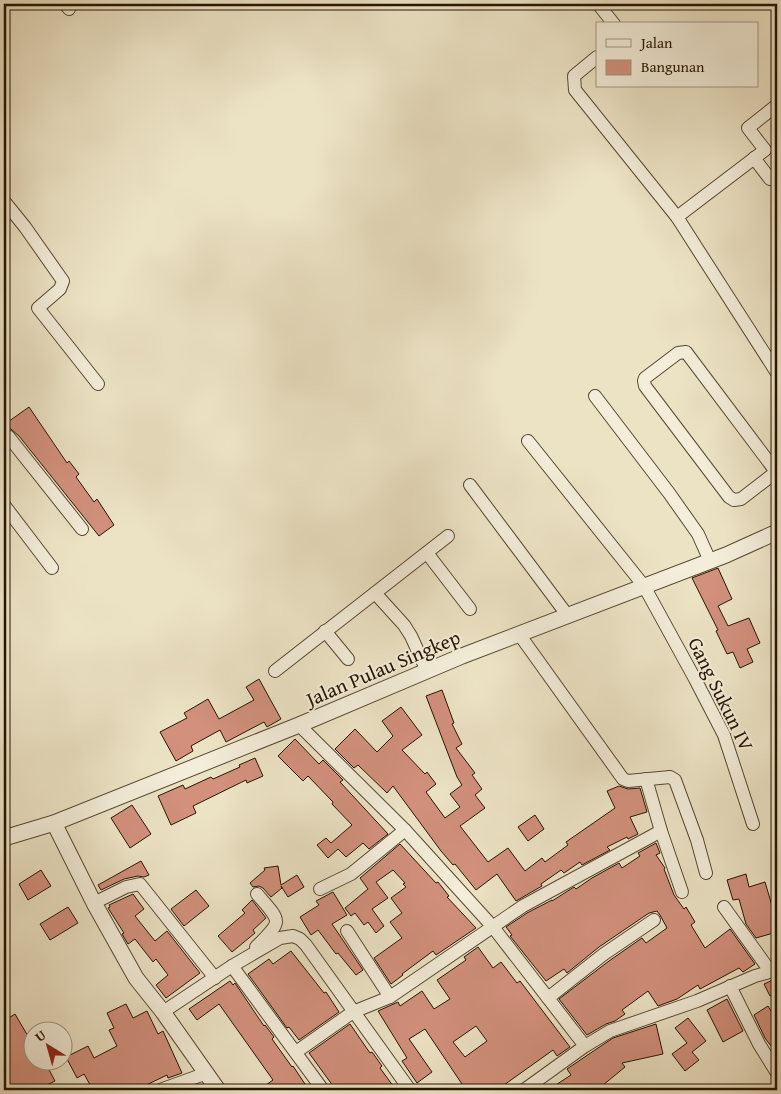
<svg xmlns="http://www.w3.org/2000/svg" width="781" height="1094" viewBox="0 0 781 1094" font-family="'Gentium Book Plus',serif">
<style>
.building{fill:#d2907d;stroke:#261500;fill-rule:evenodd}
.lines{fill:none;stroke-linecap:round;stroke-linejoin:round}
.minor-casing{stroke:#584831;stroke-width:14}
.tertiary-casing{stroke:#584831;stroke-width:17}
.minor{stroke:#f3edd9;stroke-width:12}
.tertiary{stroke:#f3edd9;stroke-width:15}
.labels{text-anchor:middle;stroke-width:4;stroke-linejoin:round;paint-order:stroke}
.street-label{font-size:20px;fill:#261500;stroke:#f3edd9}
</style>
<rect width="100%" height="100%" fill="#ece3c5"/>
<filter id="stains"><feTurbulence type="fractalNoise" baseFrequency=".004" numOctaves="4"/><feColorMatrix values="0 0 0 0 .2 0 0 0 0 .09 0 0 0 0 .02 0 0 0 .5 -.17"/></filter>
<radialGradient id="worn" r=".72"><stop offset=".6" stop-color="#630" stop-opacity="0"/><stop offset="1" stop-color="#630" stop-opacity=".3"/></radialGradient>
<!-- building -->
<g class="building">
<polygon points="29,407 67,463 69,461 79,474 76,477 94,502 97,499 114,525 99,536 19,436 5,424"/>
<polygon points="718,568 732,599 718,606 728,626 749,618 760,643 747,649 753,662 740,668 733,652 727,654 716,631 718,630 692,578"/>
<polygon points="259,679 281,719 267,727 264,722 226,742 220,730 191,746 193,751 176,761 160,732 187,718 184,713 208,699 219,719 254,700 246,687"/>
<polygon points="442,690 454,723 452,724 462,744 456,748 475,773 472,775 482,789 475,795 485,808 460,826 488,862 508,848 525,871 542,858 545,862 568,845 566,842 615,808 607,791 619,786 628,789 640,788 647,812 630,817 638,834 628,839 627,837 607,847 610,850 582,865 580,862 564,873 561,870 541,884 542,886 516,901 497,874 476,890 455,864 453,865 441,851 393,786 387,793 358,765 354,768 335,749 355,729 377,752 393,736 382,721 401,707 422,735 402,750 425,774 427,772 436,784 426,792 445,818 460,807 450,794 462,785 457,777 426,696"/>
<polygon points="295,739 319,764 323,760 343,780 340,782 388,834 369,849 363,843 346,857 338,849 328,858 317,845 326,838 331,843 352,825 332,804 333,802 308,776 303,781 278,756"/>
<polygon points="255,758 263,776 247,783 246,780 193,806 196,813 171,825 158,796 183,785 185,789 211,777 213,779 240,767 239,765"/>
<polygon points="132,805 151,834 130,848 111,818"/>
<polygon points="535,815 544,829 528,841 518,827"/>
<polygon points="656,843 660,853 656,855 665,868 664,869 674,895 684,909 686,907 695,922 691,925 705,948 730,929 755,964 743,972 739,968 700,989 698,985 677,999 658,1006 648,991 622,1010 625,1014 615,1021 606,1024 587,1035 559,999 609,961 642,938 646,943 667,928 660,915 657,911 649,913 599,947 567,973 564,969 546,981 510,936 512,935 506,927 527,913 552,900 552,901 574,887 576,889 592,878 619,863 622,868 640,856 638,853"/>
<polygon points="400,844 436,883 438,882 449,896 447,897 476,928 436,955 433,951 402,974 403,975 391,984 374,958 402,938 390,922 402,913 391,898 406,887 403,884 405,883 393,870 376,882 388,898 372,909 384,926 376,933 368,922 364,925 355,913 351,916 345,908 368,889 360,878"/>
<polygon points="141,861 149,875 144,877 138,876 124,879 101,890 98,885"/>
<polygon points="278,866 281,885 297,875 304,887 288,897 281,886 282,888 271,897 263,888 259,886 253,887 250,883 265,870 264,868"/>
<polygon points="41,870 51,886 28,900 19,884"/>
<polygon points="746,874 749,887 765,882 773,909 777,907 777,932 756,938 746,924 739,899 733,900 727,880"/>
<polygon points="196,890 209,906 184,926 171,909"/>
<polygon points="333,892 347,915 332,924 363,970 356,975 338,953 336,954 318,930 311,935 300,917 319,905 316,901"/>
<polygon points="133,894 144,909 135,916 155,941 167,931 200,973 166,998 156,985 168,975 156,959 153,962 135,939 128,944 122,934 124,933 108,908 110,907 109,905"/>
<polygon points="252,900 266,918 253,930 255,933 232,952 218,936 245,913 242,910"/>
<polygon points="68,907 78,923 50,940 40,924"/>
<path d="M478 947 493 968 501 962 517 983 520 981 570 1047 557 1056 553 1050 497 1090H466L425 1029 409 1039 432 1072 417 1083 402 1061 407 1058 378 1011 398 1002 400 1006 422 991 434 1009 450 999 437 980 466 960 464 957ZM476 1026 487 1041 465 1057 453 1042Z"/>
<polygon points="291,951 324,993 326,992 339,1012 299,1040 289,1027 287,1028 248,974 269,959 273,964"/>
<polygon points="777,978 777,993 770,996 764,984"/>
<polygon points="230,981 233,985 235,983 264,1026 265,1025 274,1037 272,1039 292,1067 293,1066 309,1090 259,1090 273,1080 219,1004 197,1020 189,1009"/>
<polygon points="727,999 743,1031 723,1042 707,1010"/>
<polygon points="126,1004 133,1018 147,1011 158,1034 163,1031 182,1073 168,1078 167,1075 136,1090 134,1087 127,1090 112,1090 109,1085 99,1090 93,1090 84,1074 77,1078 66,1057 88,1046 94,1058 117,1046 109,1030 114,1028 107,1013"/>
<polygon points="768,1006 777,1021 777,1054 765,1038 754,1015"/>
<polygon points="15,1014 32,1043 32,1062 45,1062 55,1081 37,1090 12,1090 8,1084 4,1087 4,1021"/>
<polygon points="688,1018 706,1041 692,1052 699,1060 685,1071 672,1054 687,1043 675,1028"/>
<polygon points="350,1024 370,1053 372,1052 382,1066 380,1068 396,1090 336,1090 309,1053"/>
<polygon points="656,1024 663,1054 622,1063 625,1067 597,1090 548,1090 571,1075 567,1069 595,1050 613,1038"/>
</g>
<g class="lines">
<defs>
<g id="minor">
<polyline points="65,4 69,9"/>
<polyline points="598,4 614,24"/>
<polyline points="597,57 574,76 575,90 677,217 777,373"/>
<polyline points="754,158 770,179 777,174"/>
<polyline points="4,201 25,227 63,281 60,289 38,308 98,384"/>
<polyline points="677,217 765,150 748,128 777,105"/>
<polyline points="595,396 669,493 698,534 710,561"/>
<polyline points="4,434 8,436 82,529"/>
<polyline points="528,441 644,586 695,679 724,735 753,824"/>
<polyline points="776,472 741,499 734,500 729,497 645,386 644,381 645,378 678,353 686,352 771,465 777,474"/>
<polyline points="470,485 568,616"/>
<polyline points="4,505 52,568"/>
<polyline points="427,553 470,609"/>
<polyline points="375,593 404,625 411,636 427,671"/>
<polyline points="325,631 348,659"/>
<polyline points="519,634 623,779 628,781 670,777 675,780 697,840 706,873"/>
<polyline points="275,671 448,536"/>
<polyline points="299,725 405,830 493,927 585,1046"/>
<polyline points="646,779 661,831 682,892"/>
<polyline points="320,889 351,874 405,830"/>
<polyline points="94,903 126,887 140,884 215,978"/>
<polyline points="724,907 770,971"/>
<polyline points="347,931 390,997"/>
<path d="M256 947C283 920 282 923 257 894"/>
<polyline points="232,966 323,1090"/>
<polyline points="730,986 759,1044 777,1073"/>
<polyline points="548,998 604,954 654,920"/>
<polyline points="163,1012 232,966 280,938 293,936 300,939 306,945 410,1090"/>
<polyline points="296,1052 353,1012 390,997 523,906 661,831"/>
<polyline points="160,1090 207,1073"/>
<polyline points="524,1090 585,1046 610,1031 697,1001 755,976 777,970"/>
</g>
<g id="tertiary">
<polyline points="54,823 94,903 136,978 163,1012 218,1090"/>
<polyline points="4,838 54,823 299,725 462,656 726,555 777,532"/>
</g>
</defs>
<!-- minor casing -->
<use href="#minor" class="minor-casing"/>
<!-- tertiary casing -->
<use href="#tertiary" class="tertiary-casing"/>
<!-- minor -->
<use href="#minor" class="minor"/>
<!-- tertiary -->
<use href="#tertiary" class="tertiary"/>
</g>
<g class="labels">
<!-- street labels -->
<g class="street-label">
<text transform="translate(383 668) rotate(-23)" y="7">Jalan Pulau Singkep</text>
<text transform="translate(721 694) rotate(64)" y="7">Gang Sukun IV</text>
</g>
</g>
<!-- margin -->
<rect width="781" height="1094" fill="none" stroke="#ece3c5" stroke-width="20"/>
<rect x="5" y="5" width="771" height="1084" fill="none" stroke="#261500" stroke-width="2.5"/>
<rect x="10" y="10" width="761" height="1074" fill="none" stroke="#261500"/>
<!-- legend -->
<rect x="596" y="22" width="162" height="65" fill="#f3edd9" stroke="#a19782"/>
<rect x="606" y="39" width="25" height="8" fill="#f3edd9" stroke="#a19782"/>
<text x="641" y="48" font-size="15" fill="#261500">Jalan</text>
<rect x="606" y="60" width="25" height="15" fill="#d2907d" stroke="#a19782"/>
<text x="641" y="72" font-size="15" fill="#261500">Bangunan</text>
<!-- north arrow -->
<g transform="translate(48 1046) rotate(323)"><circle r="24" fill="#f3edd9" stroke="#a19782"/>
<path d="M0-4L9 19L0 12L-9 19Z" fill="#8f2418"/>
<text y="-8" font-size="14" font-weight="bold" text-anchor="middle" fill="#261500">U</text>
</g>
<rect width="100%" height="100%" filter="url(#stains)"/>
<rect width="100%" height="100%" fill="url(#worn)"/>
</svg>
